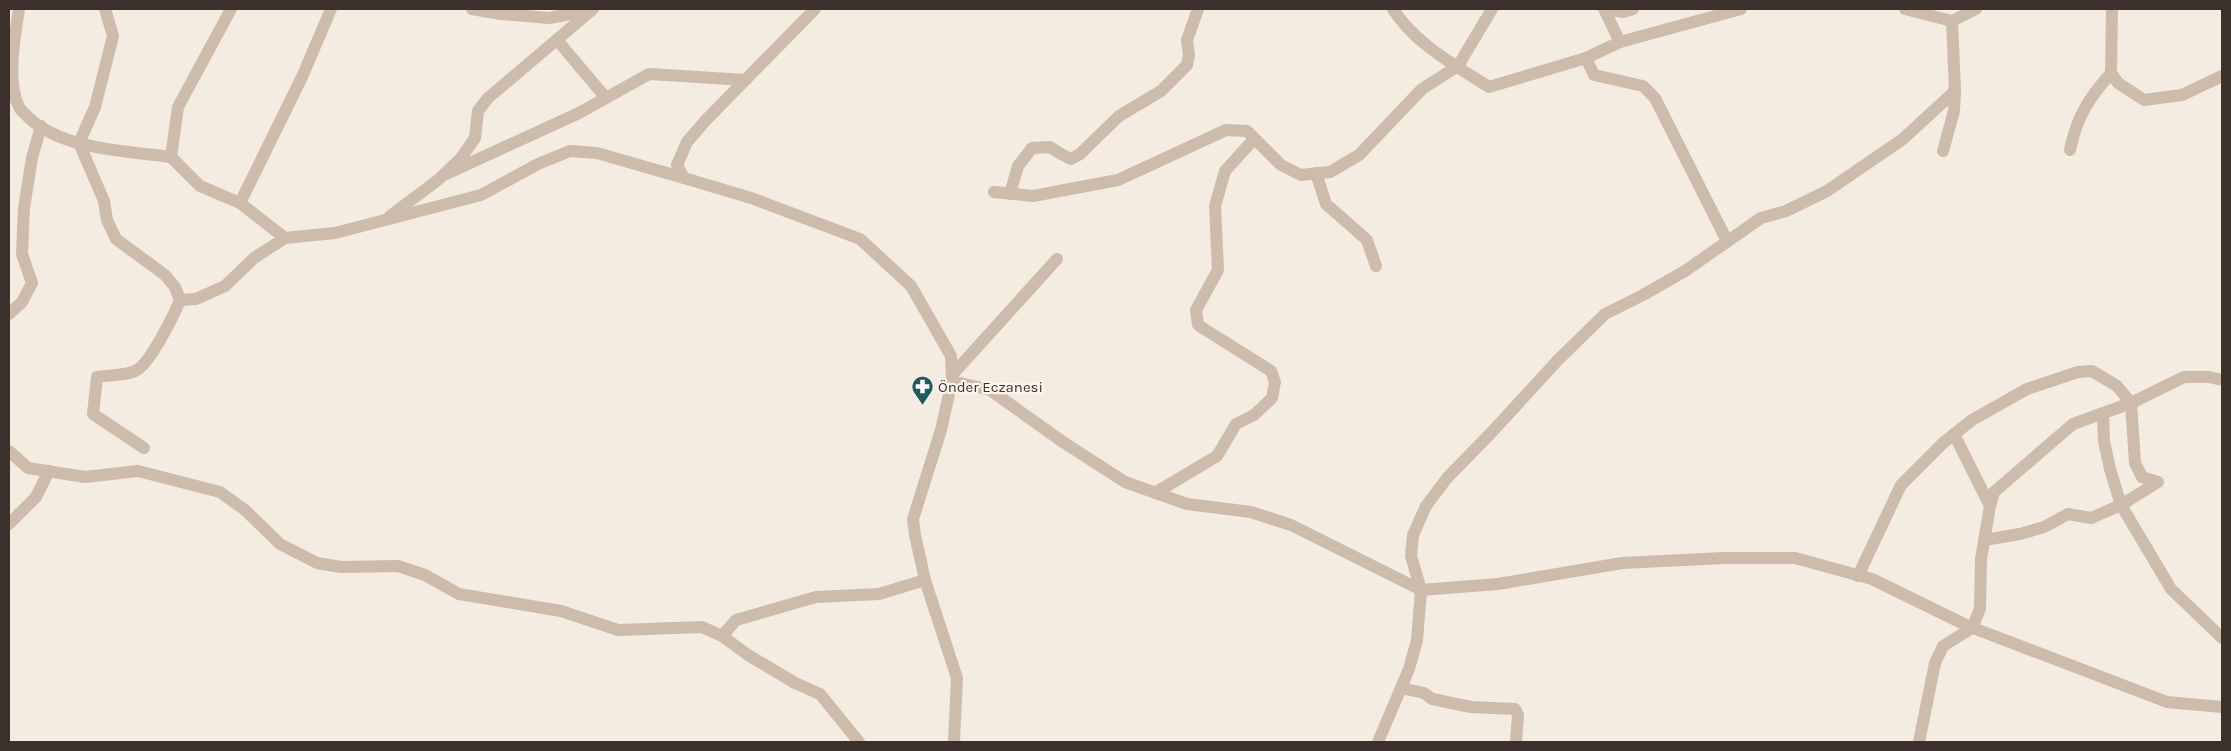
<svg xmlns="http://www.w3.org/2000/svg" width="2231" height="751" viewBox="0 0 2231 751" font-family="Karla,sans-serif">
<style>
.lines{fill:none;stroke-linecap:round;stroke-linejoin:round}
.minor{stroke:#cdbbac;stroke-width:12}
.tertiary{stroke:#cdbbac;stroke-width:12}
.labels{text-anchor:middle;stroke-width:4.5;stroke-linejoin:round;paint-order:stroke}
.poi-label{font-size:15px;fill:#3b302b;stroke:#fbf5ee;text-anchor:start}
</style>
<rect width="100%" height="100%" fill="#f4ebe1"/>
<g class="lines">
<!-- minor -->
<g class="minor">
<path d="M19 9C15 37 6 81 19 107 21 111 26 115 29 118 64 150 126 151 171 157L178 107 231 9"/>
<path d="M105 9 113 36 95 107 79 143 104 201 107 220 116 239 165 275 175 287 180 300C174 315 149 366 135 371 124 376 108 375 97 377L93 414 144 448"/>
<polyline points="472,9 501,14 549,18 591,10"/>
<path d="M1393 9C1415 44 1455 65 1489 87L1586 58 1620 42 1741 9"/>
<polyline points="1604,9 1620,42"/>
<polyline points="1605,9 1623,12 1633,9"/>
<polyline points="1905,9 1952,21 1976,9"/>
<polyline points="2112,9 2111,73 2118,83 2144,100 2182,95 2222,76"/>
<polyline points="557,40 606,98"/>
<polyline points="1586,58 1594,75 1643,86 1655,98 1727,241"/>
<path d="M2070 150C2077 116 2089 98 2111 73"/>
<polyline points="1943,151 1954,111 1955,91 1952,21"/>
<polyline points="171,157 200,186 240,203 285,238"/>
<polyline points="1316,173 1326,204 1367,240 1376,266"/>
<polyline points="446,174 579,113 649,74 745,80"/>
<polyline points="994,192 1033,196 1118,180 1226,130 1247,131 1281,165 1301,175 1330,172 1359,155 1422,89 1458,66 1492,9"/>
<polyline points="1010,194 1018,166 1032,148 1050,147 1061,154 1071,159 1080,154 1119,116 1161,91 1187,65 1189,55 1187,40 1198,9"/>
<polyline points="240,203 302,77 331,9"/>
<polyline points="390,216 438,180 461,158 475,138 478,111 488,98 593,9"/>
<polyline points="180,300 196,299 225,286 254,258 285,238 335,233 481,195 538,164 570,151 597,153 684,178"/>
<polyline points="9,314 22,302 32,283 22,254 24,208 32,158 41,126"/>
<polyline points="952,375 1057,259"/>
<polyline points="952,381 990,390 1063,442 1125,482 1187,504 1251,512 1291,525 1421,590 1498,584 1622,563 1724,558 1795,558 1872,579 1968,626 2167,702 2222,707"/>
<polyline points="2103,413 2104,441 2110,469 2121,505 2171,589 2222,638"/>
<polyline points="1954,434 1990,506"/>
<polyline points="9,451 28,468 85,477 138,471 220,492 245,510 280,544 317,563 341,567 398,566 425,575 459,594 561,611 618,630 702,627 722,636 748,655 795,683 820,694 859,742"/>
<polyline points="1155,493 1217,456 1236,424 1254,415 1272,398 1275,382 1271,371 1198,325 1196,310 1218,270 1215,206 1225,171 1254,139"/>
<polyline points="9,524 36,497 49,471"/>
<polyline points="1858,576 1901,485 1943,443 1972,420 2027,389 2078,372 2092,371 2117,386 2131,403 2135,463 2142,477 2158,482 2121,505 2091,518 2068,514 2044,527 2020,534 1984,540"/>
<polyline points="722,636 736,620 816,597 879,594 925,580"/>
<polyline points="1401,688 1424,693 1432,699 1471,707 1515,709 1518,715 1516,742"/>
<polyline points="1378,742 1409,669 1417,640 1421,590 1411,556 1413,535 1426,506 1447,478 1490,434 1558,360 1605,314 1643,295 1685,271 1761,218 1786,211 1827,191 1903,139 1955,91"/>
<polyline points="1919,742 1935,663 1943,646 1972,628 1980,609 1981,559 1990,506 1994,492 2073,424 2131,403 2184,377 2209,377 2222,380"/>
</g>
<!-- tertiary -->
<polyline class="tertiary" points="815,9 706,120 687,142 677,165 684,178 751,198 860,239 911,286 951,356 952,381 941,430 913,519 915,535 925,580 957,678 954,742"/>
</g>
<!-- icons -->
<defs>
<symbol id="pharmacy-pin" viewBox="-11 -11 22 30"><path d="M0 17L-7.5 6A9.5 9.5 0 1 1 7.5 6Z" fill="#1f5a5e" stroke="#fbf5ee"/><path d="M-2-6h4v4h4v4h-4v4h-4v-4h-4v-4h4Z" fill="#fff"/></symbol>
</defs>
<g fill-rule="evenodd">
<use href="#pharmacy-pin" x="910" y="374" width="25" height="34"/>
</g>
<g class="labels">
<!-- poi labels -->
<g class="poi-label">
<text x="938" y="392">Önder Eczanesi</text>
</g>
</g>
<!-- border -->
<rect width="2231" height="751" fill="none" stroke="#3b302b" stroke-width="20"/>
</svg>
